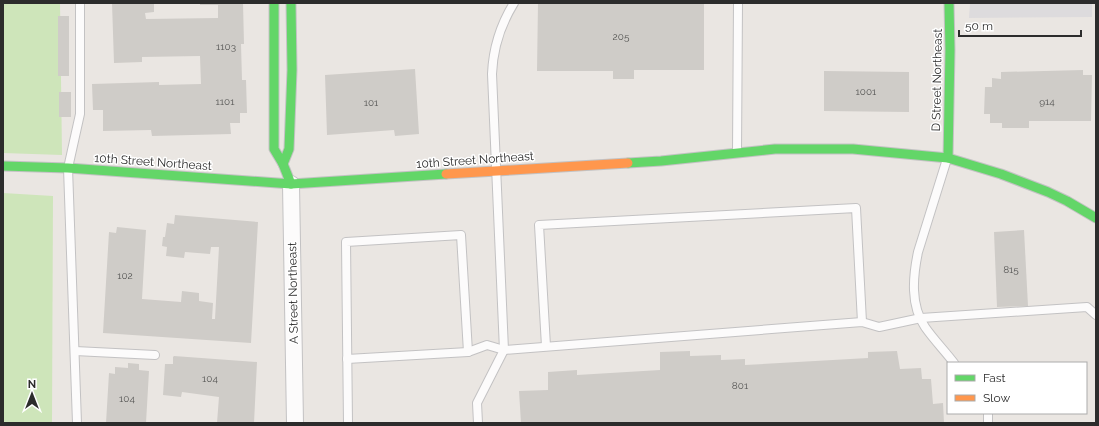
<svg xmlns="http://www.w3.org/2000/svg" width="1099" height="426" viewBox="0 0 1099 426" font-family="Raleway,sans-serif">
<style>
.industrial{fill:#dddbdd}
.green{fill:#cee5ba}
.building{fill:#cfccc8}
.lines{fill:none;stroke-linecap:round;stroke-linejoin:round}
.lane-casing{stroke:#c3c2c3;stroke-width:10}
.street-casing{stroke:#c3c2c3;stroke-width:18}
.fast-casing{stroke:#c3c2c3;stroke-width:11}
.slow-casing{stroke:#c3c2c3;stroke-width:11}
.lane{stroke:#fcfbfb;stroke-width:8}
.street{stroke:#fcfbfb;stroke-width:16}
.fast{stroke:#63d668;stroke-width:9}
.slow{stroke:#ff974d;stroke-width:9}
.labels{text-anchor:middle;stroke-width:3;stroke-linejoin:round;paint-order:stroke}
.number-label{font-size:10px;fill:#565655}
.street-label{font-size:12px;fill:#2c2c2c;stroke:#fff}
</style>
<rect width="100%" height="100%" fill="#eae6e2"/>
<!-- industrial -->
<polygon class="industrial" points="970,3 1092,3 1092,17 969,18"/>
<!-- green -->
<g class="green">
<polygon points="3,3 60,3 62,155 3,153"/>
<polygon points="3,193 53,196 52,423 3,423"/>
</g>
<!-- building -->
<g class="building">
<polygon points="112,3 154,3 154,12 145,13 146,19 218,18 218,5 200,5 200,3 243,3 244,44 241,44 242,80 246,80 247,113 240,113 240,123 230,123 231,134 152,136 151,130 103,131 103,110 93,110 92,84 159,82 159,85 201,84 200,56 142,57 142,62 114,63"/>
<polygon points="538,3 704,3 704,70 634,70 634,79 613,79 613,71 537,71"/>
<rect x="58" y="16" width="11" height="60"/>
<polygon points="415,69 419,134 395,136 394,130 327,135 325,75"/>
<polygon points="1083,70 1083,75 1092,75 1091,121 1029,121 1029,128 1002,128 1002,123 990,123 990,114 984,114 985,87 992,87 992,78 1001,79 1001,72"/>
<polygon points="824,71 909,72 909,112 824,111"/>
<rect x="59" y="92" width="12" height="25"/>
<polygon points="175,215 258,222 251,343 103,333 109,232 116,233 117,227 146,230 142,299 181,302 182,291 199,293 199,301 213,303 212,319 215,319 219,247 211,247 210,254 185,252 184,258 166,256 167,247 162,246 163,237 165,237 167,223 174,224"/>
<polygon points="1024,230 1028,306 997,307 994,232"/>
<polygon points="690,351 690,356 721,355 721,360 745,359 745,365 868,358 868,352 897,351 900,369 921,368 922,379 931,379 933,404 943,403 944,423 521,423 519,391 548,390 548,372 577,370 577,375 660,370 660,352"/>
<polygon points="174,356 257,362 254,423 217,423 219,397 182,392 181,397 163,395 165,364 173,364 173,357"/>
<polygon points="128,363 139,364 139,370 149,371 146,423 106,423 109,373 115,374 115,367 128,368"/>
</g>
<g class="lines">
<defs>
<g id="lane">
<path d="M514 3C501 24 493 50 492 74L504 350 862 322 879 327 921 318 1087 307 1096 315"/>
<polyline points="737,152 738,3"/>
<path d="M947 159 918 252C913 276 910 305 925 327 934 340 945 351 954 363"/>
<polyline points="546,346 539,225 856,208 862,322"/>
<polyline points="75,351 155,355"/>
<polyline points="347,359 468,352 487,345 504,350 477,403 478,423"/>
<polyline points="988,413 988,423"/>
<polyline points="77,423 68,168 80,114 80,3"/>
<polyline points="348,423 346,242 461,235 468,352"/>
</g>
<polyline id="street" points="291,184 295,423"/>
<g id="fast">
<polyline points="274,3 274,149 283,164 291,184"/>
<polyline points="948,158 950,50 949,3"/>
<polyline points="628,163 661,161 775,149 853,149 948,158 1001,174 1048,192 1067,201 1096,218"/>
<polyline points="283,164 289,149 292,70 291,3"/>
<polyline points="3,166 68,168 291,184 446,174"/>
</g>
<polyline id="slow" points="446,174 628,163"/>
</defs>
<!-- lane casing -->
<use href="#lane" class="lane-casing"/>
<!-- street casing -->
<use href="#street" class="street-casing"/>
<!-- fast casing -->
<use href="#fast" class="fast-casing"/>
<!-- slow casing -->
<use href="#slow" class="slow-casing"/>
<!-- lane -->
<use href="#lane" class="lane"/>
<!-- street -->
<use href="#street" class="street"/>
<!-- fast -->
<use href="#fast" class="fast"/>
<!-- slow -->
<use href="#slow" class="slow"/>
</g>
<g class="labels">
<!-- number labels -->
<g class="number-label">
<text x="621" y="40">205</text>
<text x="226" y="50">1103</text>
<text x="866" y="95">1001</text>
<text x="225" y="105">1101</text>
<text x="1047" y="105">914</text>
<text x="371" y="106">101</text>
<text x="1011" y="273">815</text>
<text x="125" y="279">102</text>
<text x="210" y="382">104</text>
<text x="740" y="389">801</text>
<text x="127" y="402">104</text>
</g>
<!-- street labels -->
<g class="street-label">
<text transform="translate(937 80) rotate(-89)" y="4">D Street Northeast</text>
<text transform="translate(475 160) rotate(-4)" y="4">10th Street Northeast</text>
<text transform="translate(153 162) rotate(4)" y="4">10th Street Northeast</text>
<text transform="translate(293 293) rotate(-91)" y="4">A Street Northeast</text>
</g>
</g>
<!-- border -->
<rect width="1099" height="426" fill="none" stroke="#2c2c2c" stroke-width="8"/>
<!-- legend -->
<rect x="947" y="362" width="140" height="52" fill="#ffffff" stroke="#ababab"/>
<rect x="955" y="375" width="20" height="6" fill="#63d668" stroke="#ababab"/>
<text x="983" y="382" font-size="12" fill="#2c2c2c">Fast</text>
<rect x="955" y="395" width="20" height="6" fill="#ff974d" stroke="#ababab"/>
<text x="983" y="402" font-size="12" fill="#2c2c2c">Slow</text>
<!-- north arrow -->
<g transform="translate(32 394)" stroke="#ffffff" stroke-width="3" paint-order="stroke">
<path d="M0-3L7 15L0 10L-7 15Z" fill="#2c2c2c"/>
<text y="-6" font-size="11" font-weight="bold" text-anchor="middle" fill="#2c2c2c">N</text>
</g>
<!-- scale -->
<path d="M959 30v6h122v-6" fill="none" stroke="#2c2c2c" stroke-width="2"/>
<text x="965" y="30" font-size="12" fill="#2c2c2c" stroke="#ffffff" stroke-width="3" paint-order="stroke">50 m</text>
</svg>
